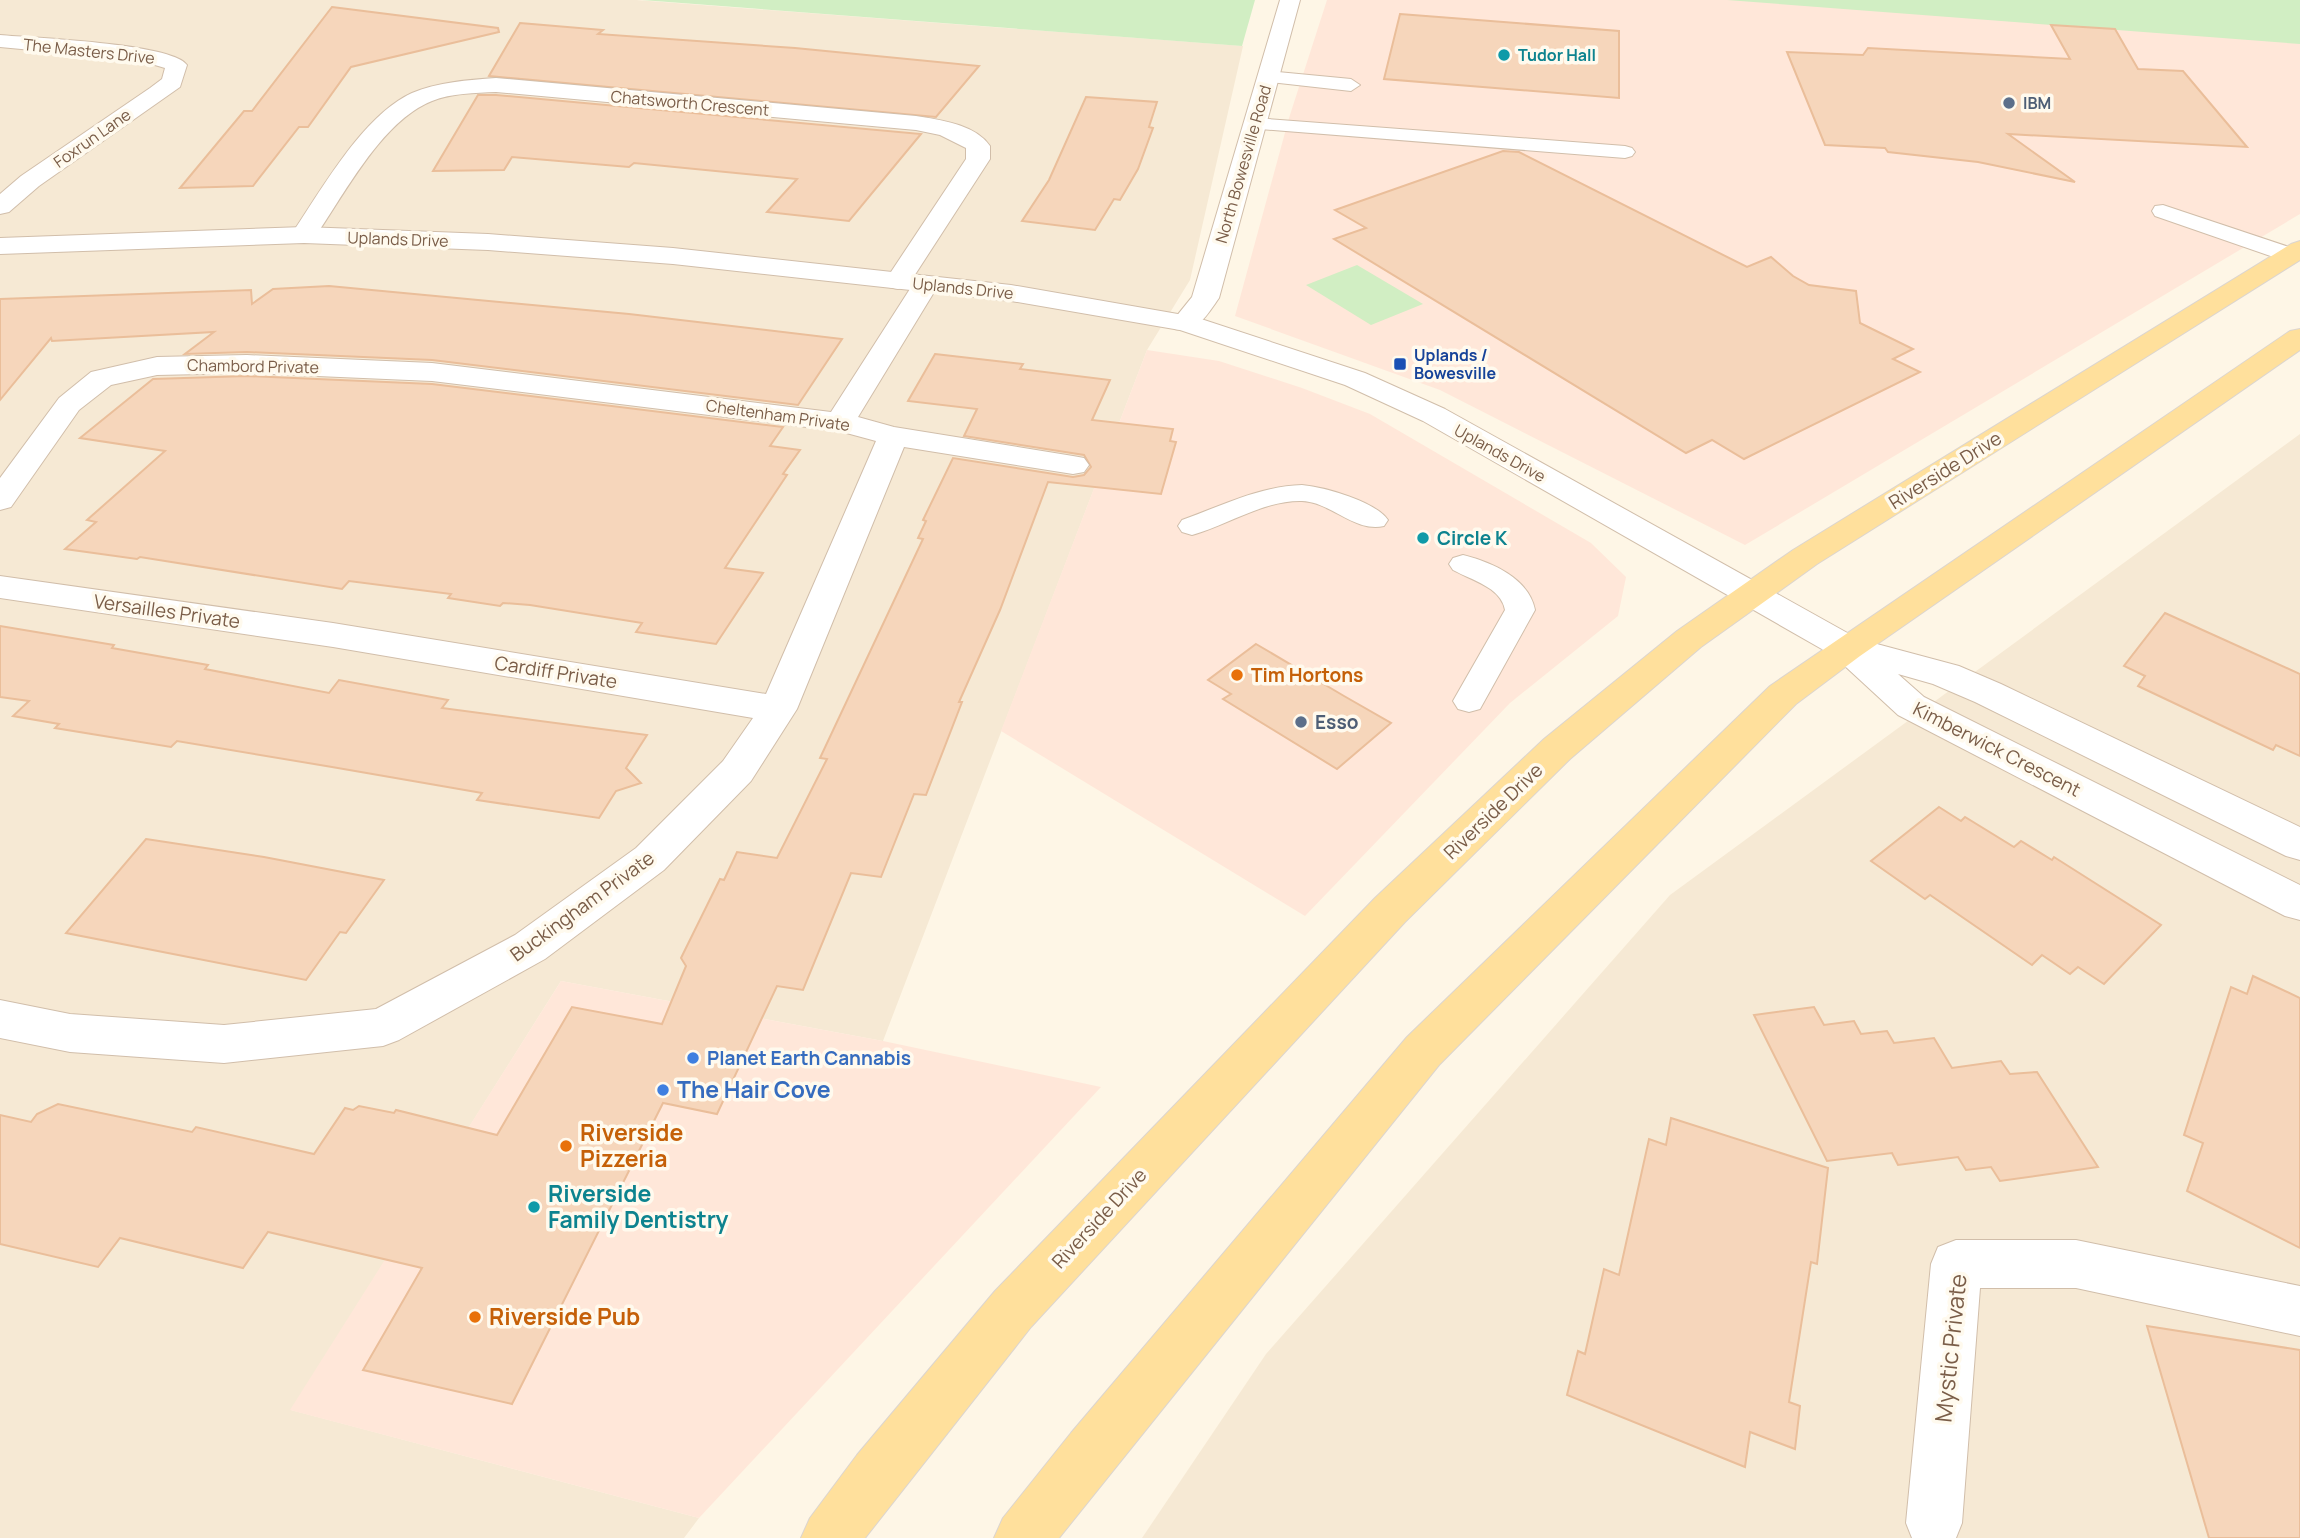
<svg xmlns="http://www.w3.org/2000/svg" width="2300" height="1538" viewBox="0 0 2300 1538" font-family="Manrope,sans-serif">
<style>
.residential{fill:#f6e9d4}
.commercial{fill:#ffe7d9}
.green{fill:#d1eec3}
.building{fill:#f6d6bb;stroke:#eabe9a;stroke-width:2}
.lines{fill:none;stroke-linecap:round;stroke-linejoin:round}
.service-casing{stroke:#d1beaa;stroke-width:2}
.minor-casing{stroke:#d1beaa;stroke-width:2}
.tertiary-casing{stroke:#d1beaa;stroke-width:2}
.primary-casing{stroke:#dcd5cf;stroke-width:2}
.service{fill:#fff;fill-rule:evenodd}
.minor{fill:#fff;fill-rule:evenodd}
.tertiary{fill:#fff;fill-rule:evenodd}
.primary{fill:#ffe09c;fill-rule:evenodd}
.culture-dot{fill:#0f9aa8;stroke:#fffaee;stroke-width:2.5}
.service-dot{fill:#5c6f8a;stroke:#fffaee;stroke-width:2.5}
.transit-dot{fill:#1a4fb4;stroke:#fffaee;stroke-width:2.5}
.food-dot{fill:#e8710a;stroke:#fffaee;stroke-width:2.5}
.shop-dot{fill:#3f7fe0;stroke:#fffaee;stroke-width:2.5}
.labels{text-anchor:middle;stroke-width:7;stroke-linejoin:round;paint-order:stroke}
.far-street-label{font-size:16px;fill:#7a5d48;stroke:#fffaee}
.far-culture-label{font-size:16px;font-weight:bold;fill:#0d838f;stroke:#fffaee;text-anchor:start}
.far-service-label{font-size:16px;font-weight:bold;fill:#4e5e75;stroke:#fffaee;text-anchor:start}
.far-transit-label{font-size:16px;font-weight:bold;fill:#164399;stroke:#fffaee;text-anchor:start}
.street-label{font-size:19px;fill:#7a5d48;stroke:#fffaee}
.culture-label{font-size:19px;font-weight:bold;fill:#0d838f;stroke:#fffaee;text-anchor:start}
.food-label{font-size:19px;font-weight:bold;fill:#c56008;stroke:#fffaee;text-anchor:start}
.service-label{font-size:19px;font-weight:bold;fill:#4e5e75;stroke:#fffaee;text-anchor:start}
.shop-label{font-size:19px;font-weight:bold;fill:#366cbe;stroke:#fffaee;text-anchor:start}
.near-shop-label{font-size:23px;font-weight:bold;fill:#366cbe;stroke:#fffaee;text-anchor:start}
.near-food-label{font-size:23px;font-weight:bold;fill:#c56008;stroke:#fffaee;text-anchor:start}
.near-culture-label{font-size:23px;font-weight:bold;fill:#0d838f;stroke:#fffaee;text-anchor:start}
.near-street-label{font-size:23px;fill:#7a5d48;stroke:#fffaee}
</style>
<rect width="100%" height="100%" fill="#fef6e6"/>
<!-- residential -->
<g class="residential">
<polygon points="0,0 636,0 1243,46 1190,280 1147,350 883,1041 561,981 291,1410 699,1518 684,1538 0,1538"/>
<polygon points="2300,434 2300,1538 1142,1538 1266,1354 1670,895"/>
</g>
<!-- commercial -->
<g class="commercial">
<polygon points="1327,0 1832,0 2300,30 2300,214 1745,545 1440,390 1235,316 1289,118"/>
<polygon points="1147,350 1219,361 1302,388 1370,414 1591,543 1626,577 1618,616 1510,703 1305,916 1001,731"/>
<polygon points="561,981 883,1041 1101,1087 699,1518 290,1410"/>
</g>
<!-- green -->
<g class="green">
<polygon points="642,0 1255,0 1242,46"/>
<polygon points="1727,0 2300,0 2300,44"/>
<polygon points="1357,265 1423,304 1371,325 1306,285"/>
</g>
<!-- building -->
<g class="building">
<polygon points="332,7 498,28 499,32 351,67 308,127 299,127 253,186 180,188 244,111 252,111"/>
<polygon points="1400,14 1619,31 1619,98 1384,79"/>
<polygon points="520,23 603,30 598,34 795,48 979,66 936,117 489,76"/>
<polygon points="2051,25 2115,29 2138,69 2183,71 2247,147 2008,134 2075,182 1978,162 1888,152 1885,148 1825,145 1787,52 1863,55 1868,48 2070,59"/>
<polygon points="478,95 496,95 921,134 849,221 767,212 797,179 634,163 629,167 512,157 504,170 433,171"/>
<polygon points="1086,97 1157,102 1149,127 1153,128 1138,169 1120,200 1114,199 1095,230 1022,221 1049,180"/>
<polygon points="1503,151 1519,152 1747,267 1771,257 1793,276 1809,285 1856,291 1860,323 1913,349 1893,359 1920,372 1744,459 1712,440 1686,453 1334,239 1366,228 1335,210"/>
<polygon points="329,286 629,314 842,339 798,405 432,360 247,352 185,354 214,332 52,341 51,338 0,400 0,299 251,290 252,304 273,289"/>
<polygon points="935,354 1023,364 1020,369 1110,380 1092,420 1173,429 1170,441 1176,442 1161,494 1048,482 1000,610 959,702 962,702 926,795 914,794 881,877 851,873 803,990 777,986 717,1114 663,1103 512,1404 363,1370 422,1268 268,1232 243,1268 120,1238 98,1267 0,1244 0,1115 31,1122 37,1114 58,1104 192,1132 196,1127 314,1154 345,1108 353,1110 359,1106 394,1113 396,1110 497,1135 572,1007 662,1024 686,966 681,958 720,879 724,880 737,852 777,858 827,759 820,758 923,539 918,538 926,521 923,520 953,458 1073,477 1084,475 1091,467 1084,455 964,436 977,409 908,401"/>
<polygon points="247,376 432,384 783,427 770,446 800,450 783,474 787,475 725,568 763,573 716,644 636,632 642,623 530,605 503,603 500,606 448,598 451,594 349,581 342,589 140,557 137,559 65,549 96,522 87,520 165,451 80,438 153,379"/>
<polygon points="2165,613 2300,674 2300,756 2276,745 2273,750 2138,686 2145,676 2124,666"/>
<polygon points="0,626 114,645 112,648 208,665 205,669 329,693 339,680 448,700 442,708 647,735 626,768 641,783 616,791 599,818 477,800 482,793 332,767 177,741 171,747 55,728 59,724 13,716 29,701 0,697"/>
<polygon points="1256,644 1344,696 1391,723 1337,769 1223,699 1231,694 1208,680"/>
<polygon points="1939,807 1961,821 1965,817 2014,847 2021,841 2052,860 2054,857 2161,925 2104,984 2078,967 2070,974 2042,955 2032,965 1930,895 1925,899 1871,861"/>
<polygon points="146,839 264,857 384,880 346,933 340,932 306,980 66,933"/>
<polygon points="2253,976 2300,998 2300,1248 2187,1191 2203,1143 2184,1135 2231,987 2247,994"/>
<polygon points="1814,1007 1824,1025 1854,1021 1861,1034 1887,1031 1894,1043 1934,1038 1952,1068 2001,1061 2010,1074 2037,1072 2098,1167 2000,1181 1991,1167 1966,1170 1958,1157 1898,1165 1892,1153 1827,1161 1754,1015"/>
<polygon points="1671,1118 1828,1168 1817,1264 1811,1262 1789,1402 1800,1406 1795,1449 1750,1432 1745,1467 1567,1395 1578,1351 1585,1354 1604,1269 1619,1275 1649,1139 1666,1145"/>
<polygon points="2147,1326 2300,1350 2300,1538 2209,1538"/>
</g>
<g class="lines">
<defs>
<g id="service">
<polygon points="1268,71 1351,79 1360,85 1351,91 1261,81 1259,77 1261,73"/>
<polygon points="1255,118 1625,146 1632,148 1635,152 1632,156 1625,158 1248,128 1245,124 1248,120"/>
<polygon points="2163,205 2298,250 2300,257 2290,262 2282,260 2155,216 2152,211 2155,206"/>
<path d="M1302 485C1324 487 1375 501 1388 520L1384 526C1355 533 1331 502 1302 501 1264 500 1228 525 1192 535L1182 532 1178 526 1182 520C1221 506 1260 486 1302 485Z"/>
<path d="M1463 555C1491 562 1529 578 1535 610L1480 709 1469 712 1458 709 1453 701 1505 610C1501 587 1471 580 1453 570L1449 564 1453 558Z"/>
</g>
<g id="minor">
<path d="M1280 0H1300L1219 298C1207 315 1197 334 1175 329L1171 323 1192 297Z"/>
<path d="M0 35C32 38 172 43 187 65L180 87 39 186 9 212 0 214V194L21 176 150 88 162 79 165 68 138 60 0 47Z"/>
<path d="M496 78 916 116C940 120 975 124 990 146V159L907 287 898 289 889 287 885 281 966 159V148L940 135 916 130 496 92C475 93 452 93 432 101 381 121 343 197 313 240L304 243 295 240 291 235C321 191 362 116 412 93 438 82 468 80 496 78Z"/>
<polygon points="926,276 935,278 939,284 858,417 894,427 1073,456 1084,458 1089,465 1084,472 1073,474 904,447 797,709 751,781 664,870 545,959 399,1040 383,1046 224,1063 70,1052 0,1038 0,1000 70,1014 224,1025 376,1009 515,935 636,848 723,761 753,718 333,647 0,598 0,576 333,623 766,694 876,441 839,431 432,381 247,373 157,375 111,385 79,410 11,507 0,510 0,478 59,398 91,372 157,357 247,355 432,363 831,412 917,278"/>
<polygon points="1847,636 1959,666 2001,684 2300,827 2300,860 2286,856 1975,702 1933,684 1898,674 1924,697 2300,885 2300,920 2285,916 1898,715 1834,656 1829,648 1834,640"/>
<polygon points="1956,1240 2076,1240 2300,1286 2300,1336 2076,1288 1980,1288 1962,1523 1956,1538 1912,1538 1906,1523 1931,1264 1938,1247"/>
</g>
<polygon id="tertiary" points="304,227 488,234 673,248 1011,285 1195,317 1365,373 1445,409 1860,640 1865,648 1860,656 1847,660 1834,656 1423,421 1345,385 1180,330 1011,301 673,264 488,250 304,243 0,254 0,238"/>
<g id="primary">
<polygon points="2300,241 2300,260 1817,564 1701,647 1570,759 1405,922 1031,1327 865,1538 801,1538 810,1518 857,1455 995,1291 1375,898 1544,739 1677,631 1793,550 2291,244"/>
<polygon points="2300,329 2300,350 1860,656 1796,704 1439,1065 1059,1538 994,1538 1003,1518 1071,1433 1407,1037 1770,686 2290,331"/>
</g>
</defs>
<!-- service casing -->
<use href="#service" class="service-casing"/>
<!-- minor casing -->
<use href="#minor" class="minor-casing"/>
<!-- tertiary casing -->
<use href="#tertiary" class="tertiary-casing"/>
<!-- primary casing -->
<use href="#primary" class="primary-casing"/>
<!-- service -->
<use href="#service" class="service"/>
<!-- minor -->
<use href="#minor" class="minor"/>
<!-- tertiary -->
<use href="#tertiary" class="tertiary"/>
<!-- primary -->
<use href="#primary" class="primary"/>
</g>
<!-- markers -->
<g class="culture-dot">
<circle cx="1504" cy="55" r="7"/>
<circle cx="1423" cy="538" r="7"/>
<circle cx="534" cy="1207" r="7"/>
</g>
<g class="service-dot">
<circle cx="2009" cy="103" r="7"/>
<circle cx="1301" cy="722" r="7"/>
</g>
<rect class="transit-dot" x="1393" y="357" width="14" height="14" rx="3.5"/>
<g class="food-dot">
<circle cx="1237" cy="675" r="7"/>
<circle cx="566" cy="1146" r="7"/>
<circle cx="475" cy="1317" r="7"/>
</g>
<g class="shop-dot">
<circle cx="693" cy="1058" r="7"/>
<circle cx="663" cy="1090" r="7"/>
</g>
<g class="labels">
<!-- far-street labels -->
<g class="far-street-label">
<text transform="translate(89 51) rotate(6)" y="6">The Masters Drive</text>
<text transform="translate(690 103) rotate(5)" y="6">Chatsworth Crescent</text>
<text transform="translate(92 138) rotate(-35)" y="6">Foxrun Lane</text>
<text transform="translate(1243 164) rotate(-74)" y="6">North Bowesville Road</text>
<text transform="translate(398 239) rotate(2)" y="6">Uplands Drive</text>
<text transform="translate(963 288) rotate(6)" y="6">Uplands Drive</text>
<text transform="translate(253 366) rotate(1)" y="6">Chambord Private</text>
<text transform="translate(778 415) rotate(8)" y="6">Cheltenham Private</text>
<text transform="translate(1500 453) rotate(29)" y="6">Uplands Drive</text>
</g>
<!-- far-culture labels -->
<g class="far-culture-label">
<text x="1518" y="61">Tudor Hall</text>
</g>
<!-- far-service labels -->
<g class="far-service-label">
<text x="2023" y="109">IBM</text>
</g>
<!-- far-transit labels -->
<g class="far-transit-label">
<text x="1414" y="361">Uplands /<tspan x="1414" dy="18">Bowesville</tspan></text>
</g>
<!-- street labels -->
<g class="street-label">
<text transform="translate(1945 470) rotate(-32)" y="7">Riverside Drive</text>
<text transform="translate(167 611) rotate(8)" y="7">Versailles Private</text>
<text transform="translate(556 672) rotate(9)" y="7">Cardiff Private</text>
<text transform="translate(1997 749) rotate(27)" y="7">Kimberwick Crescent</text>
<text transform="translate(1493 811) rotate(-44)" y="7">Riverside Drive</text>
<text transform="translate(582 906) rotate(-36)" y="7">Buckingham Private</text>
<text transform="translate(1099 1218) rotate(-47)" y="7">Riverside Drive</text>
</g>
<!-- culture labels -->
<g class="culture-label">
<text x="1437" y="545">Circle K</text>
</g>
<!-- food labels -->
<g class="food-label">
<text x="1251" y="682">Tim Hortons</text>
</g>
<!-- service labels -->
<g class="service-label">
<text x="1315" y="729">Esso</text>
</g>
<!-- shop labels -->
<g class="shop-label">
<text x="707" y="1065">Planet Earth Cannabis</text>
</g>
<!-- near-shop labels -->
<g class="near-shop-label">
<text x="677" y="1098">The Hair Cove</text>
</g>
<!-- near-food labels -->
<g class="near-food-label">
<text x="580" y="1141">Riverside<tspan x="580" dy="26">Pizzeria</tspan></text>
<text x="489" y="1325">Riverside Pub</text>
</g>
<!-- near-culture labels -->
<g class="near-culture-label">
<text x="548" y="1202">Riverside<tspan x="548" dy="26">Family Dentistry</tspan></text>
</g>
<!-- near-street labels -->
<g class="near-street-label">
<text transform="translate(1951 1348) rotate(-84)" y="8">Mystic Private</text>
</g>
</g>
</svg>
